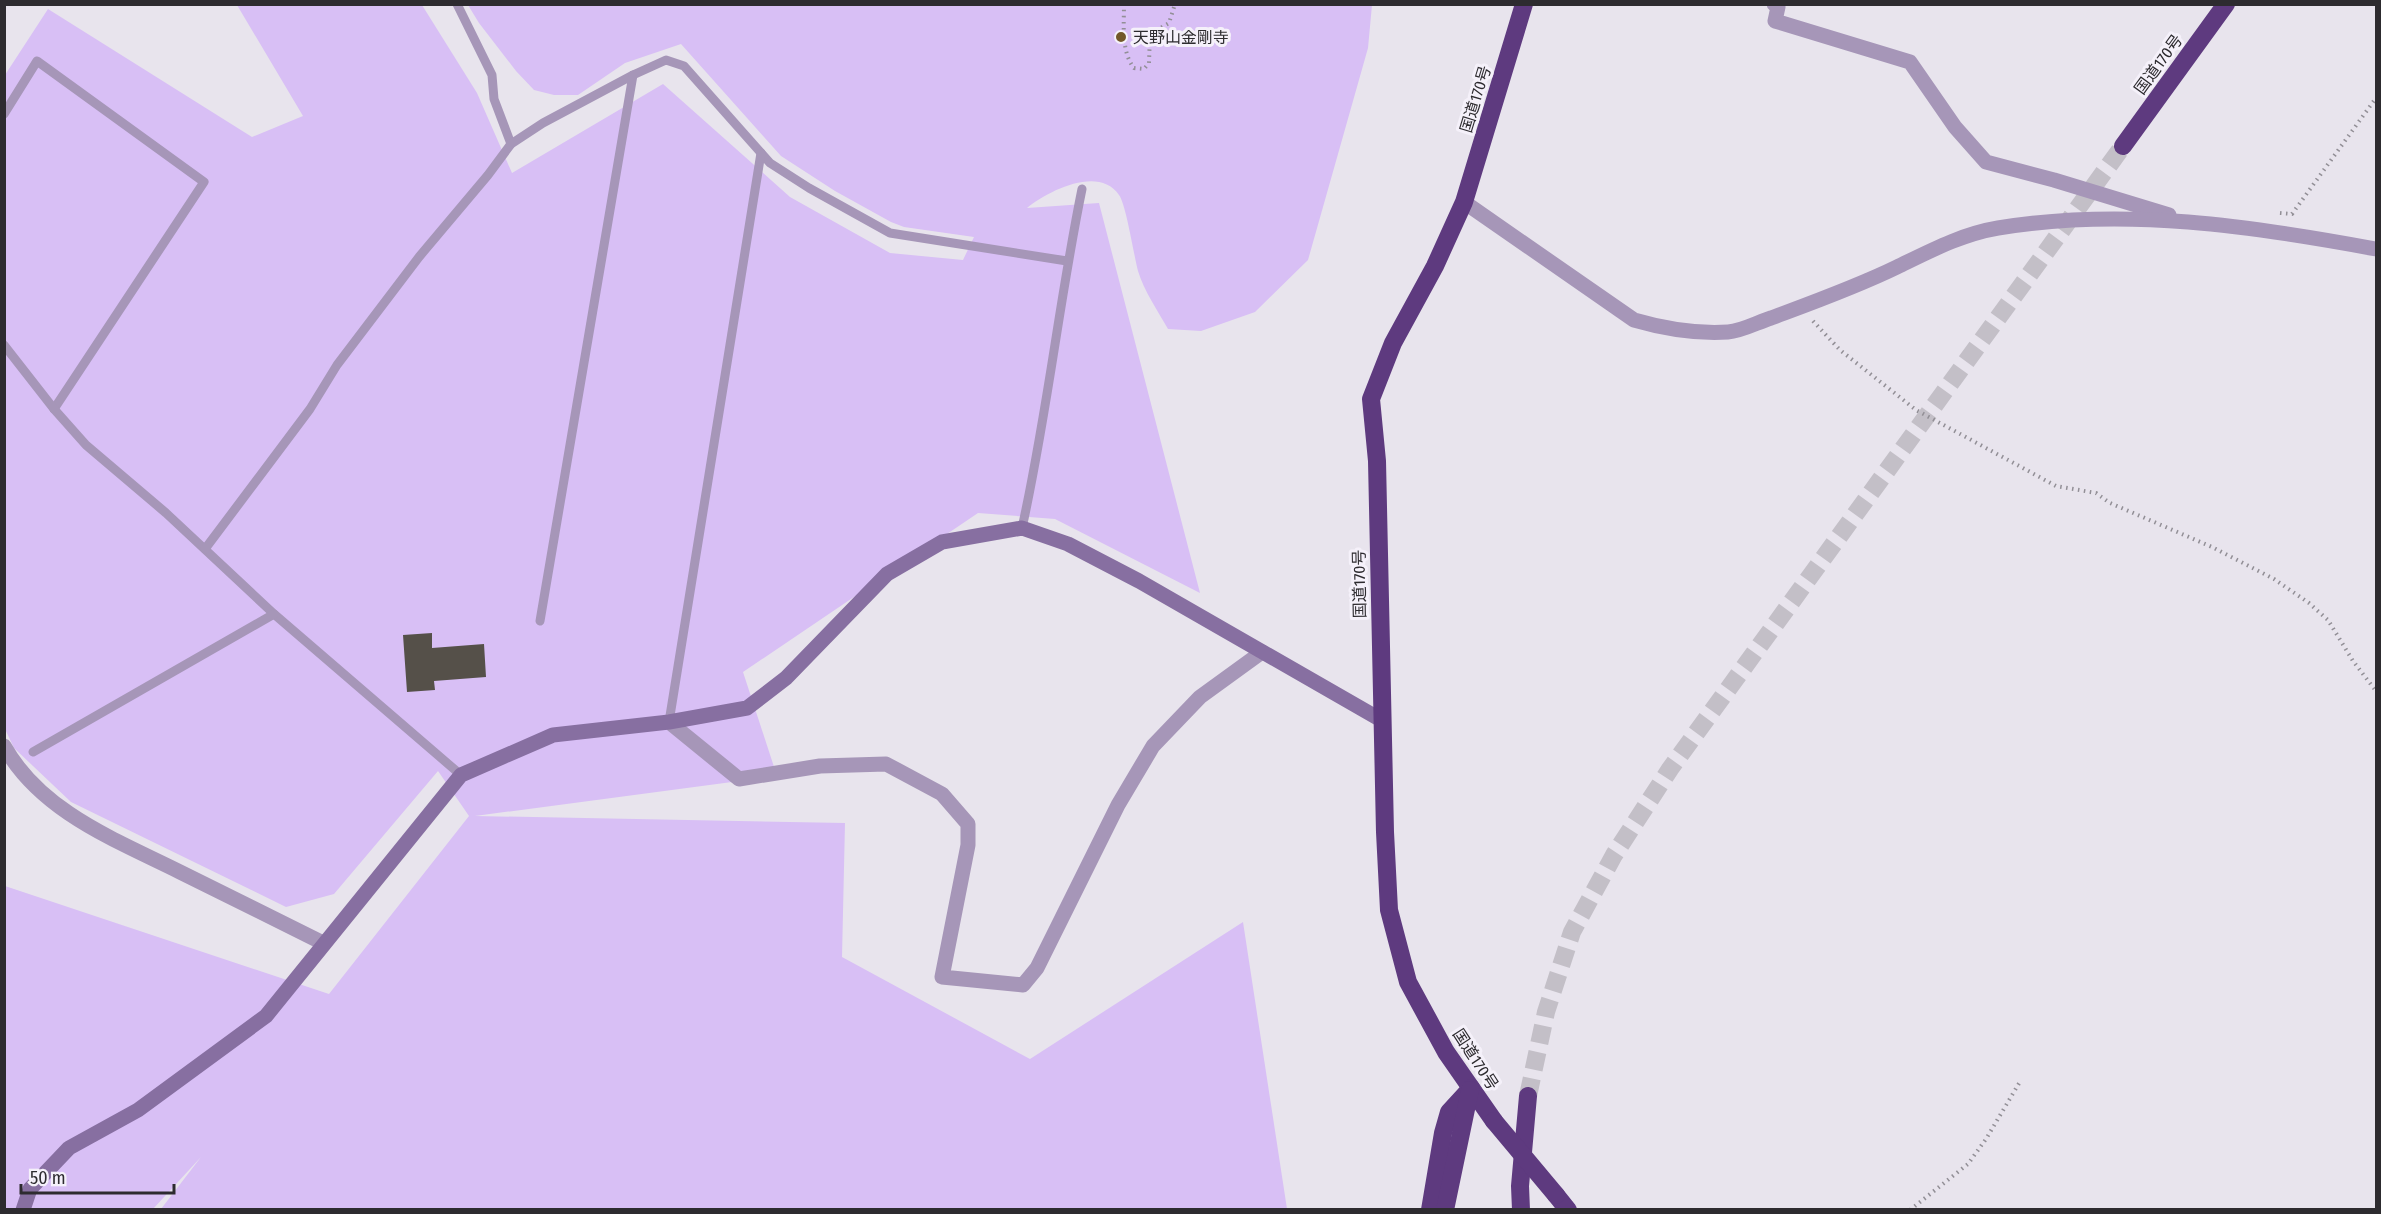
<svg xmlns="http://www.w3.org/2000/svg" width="2381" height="1214" viewBox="0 0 2381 1214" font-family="'Fira Sans Condensed','Noto Sans JP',sans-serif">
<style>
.green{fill:#d8bff5}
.building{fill:#555049}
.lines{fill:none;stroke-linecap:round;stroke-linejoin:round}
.highway-tunnel{stroke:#c3bfc7;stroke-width:18;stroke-dasharray:18 9;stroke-linecap:butt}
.path{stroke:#928f96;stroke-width:4;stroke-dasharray:1.5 4.5;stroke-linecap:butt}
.lane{stroke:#a696b8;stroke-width:9}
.street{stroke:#a696b8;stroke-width:15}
.secondary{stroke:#876fa1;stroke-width:15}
.highway{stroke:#5e3a7f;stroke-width:18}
.highway-bridge{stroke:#5e3a7f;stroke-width:18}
.poi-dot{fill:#725729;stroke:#f5f1fa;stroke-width:2}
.labels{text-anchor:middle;stroke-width:6;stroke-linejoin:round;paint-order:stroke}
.poi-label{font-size:16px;fill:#2d2b2f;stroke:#f5f1fa;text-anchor:start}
.street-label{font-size:16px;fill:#2d2b2f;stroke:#f5f1fa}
</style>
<rect width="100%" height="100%" fill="#e8e4ed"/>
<!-- green -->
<path class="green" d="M237 5H422L477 93 512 173 663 84 790 197 890 253 963 260 974 237 904 227 891 222 835 191 781 156 681 44 625 63 578 95H554L534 90 516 71 479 23 468 5H1372L1368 48 1308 260 1255 312 1201 331 1168 329C1158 311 1144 291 1138 271 1134 256 1126 204 1119 195 1099 165 1048 191 1027 208L1099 203 1200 593 1055 519 978 513 743 672 777 776 475 816 845 823 842 957 1030 1059 1243 922 1287 1209H161L201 1157 153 1209H5V886L329 994 469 816 438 771 334 894 286 907 71 802 14 748 5 729V75L48 9 252 137 303 116Z"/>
<!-- building -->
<polygon class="building" points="432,633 432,648 484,644 486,677 434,681 435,690 407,692 403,635"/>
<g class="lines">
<!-- highway-tunnel -->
<polyline class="highway-tunnel" points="1528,1096 1546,1012 1572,932 1614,855 1670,769 2123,146"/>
<!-- path -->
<g class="path">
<path d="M1124 4C1124 24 1121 52 1134 68L1144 69 1149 63 1150 34 1169 23 1175 4"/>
<polyline points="2280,213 2292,214 2376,98"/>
<polyline points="1813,321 1840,350 1916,410 2056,486 2096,493 2110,503 2212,547 2274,579 2309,603 2328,620 2353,661 2376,691"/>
<polyline points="1910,1210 1968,1164 1986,1139 2021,1080"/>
</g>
<!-- lane -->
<g class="lane">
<polyline points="457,4 492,75 494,99 511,144"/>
<polyline points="4,114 37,61 204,182 54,409"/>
<polyline points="4,345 54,409 86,445 166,513 274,614 461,775"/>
<path d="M1022 528C1047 416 1059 301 1082 189"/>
<polyline points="205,549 310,409 337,365 419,257 488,175 511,144 543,123 633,75 666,60 684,66 770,163 809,188 890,233 1067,261"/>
<polyline points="540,621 633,75"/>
<polyline points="669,722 761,153"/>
<polyline points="33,752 274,614"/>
</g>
<!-- street -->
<g class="street">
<polyline points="1774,4 1778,7 1775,21 1910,62 1955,127 1986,162 2054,180 2169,215"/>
<path d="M1464 202 1634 320C1665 329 1696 334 1728 332 1742 331 1758 322 1771 318 1814 302 1856 287 1897 267 1930 251 1962 234 1998 228 2125 207 2252 226 2376 249"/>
<polyline points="669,722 739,779 820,766 886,764 942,794 968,824 968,845 942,977 1023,985 1037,968 1118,805 1153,746 1200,697 1262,652"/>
<path d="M4 746C41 812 116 840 180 872 228 896 276 920 323 943"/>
</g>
<!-- secondary -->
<polyline class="secondary" points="23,1210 30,1189 69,1148 138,1110 266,1016 461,775 553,735 669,722 747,708 786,678 887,574 942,542 1022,528 1068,544 1139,581 1383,721"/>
<!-- highway -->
<g class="highway">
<polyline points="2123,146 2226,4"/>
<polyline points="1494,1121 1446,1052 1408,982 1389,910 1385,832 1377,461 1371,399 1393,343 1435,266 1464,202 1524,4"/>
<polyline points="1556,1195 1568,1210"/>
<polyline points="1430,1210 1443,1133 1449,1112 1471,1088"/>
<polyline points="1445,1210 1470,1090"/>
<polyline points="1521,1210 1520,1186 1528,1096"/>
</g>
<!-- highway-bridge -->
<polyline class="highway-bridge" points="1494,1121 1556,1195"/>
</g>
<!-- markers -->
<circle class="poi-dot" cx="1121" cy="37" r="6"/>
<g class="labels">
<!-- poi labels -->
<g class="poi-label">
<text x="1133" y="43">天野山金剛寺</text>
</g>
<!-- street labels -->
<g class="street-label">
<text transform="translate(2158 64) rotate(-54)" y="6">国道170号</text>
<text transform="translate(1475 99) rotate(-73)" y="6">国道170号</text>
<text transform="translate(1359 584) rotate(-91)" y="6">国道170号</text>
<text transform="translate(1476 1059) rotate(57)" y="6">国道170号</text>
</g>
</g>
<!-- border -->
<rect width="2381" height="1214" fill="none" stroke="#2d2b2f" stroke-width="12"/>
<!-- scale -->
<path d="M21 1184v9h153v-9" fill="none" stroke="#2d2b2f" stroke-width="3"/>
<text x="30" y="1184" font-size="18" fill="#2d2b2f" stroke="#f5f1fa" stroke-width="4.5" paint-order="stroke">50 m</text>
</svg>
